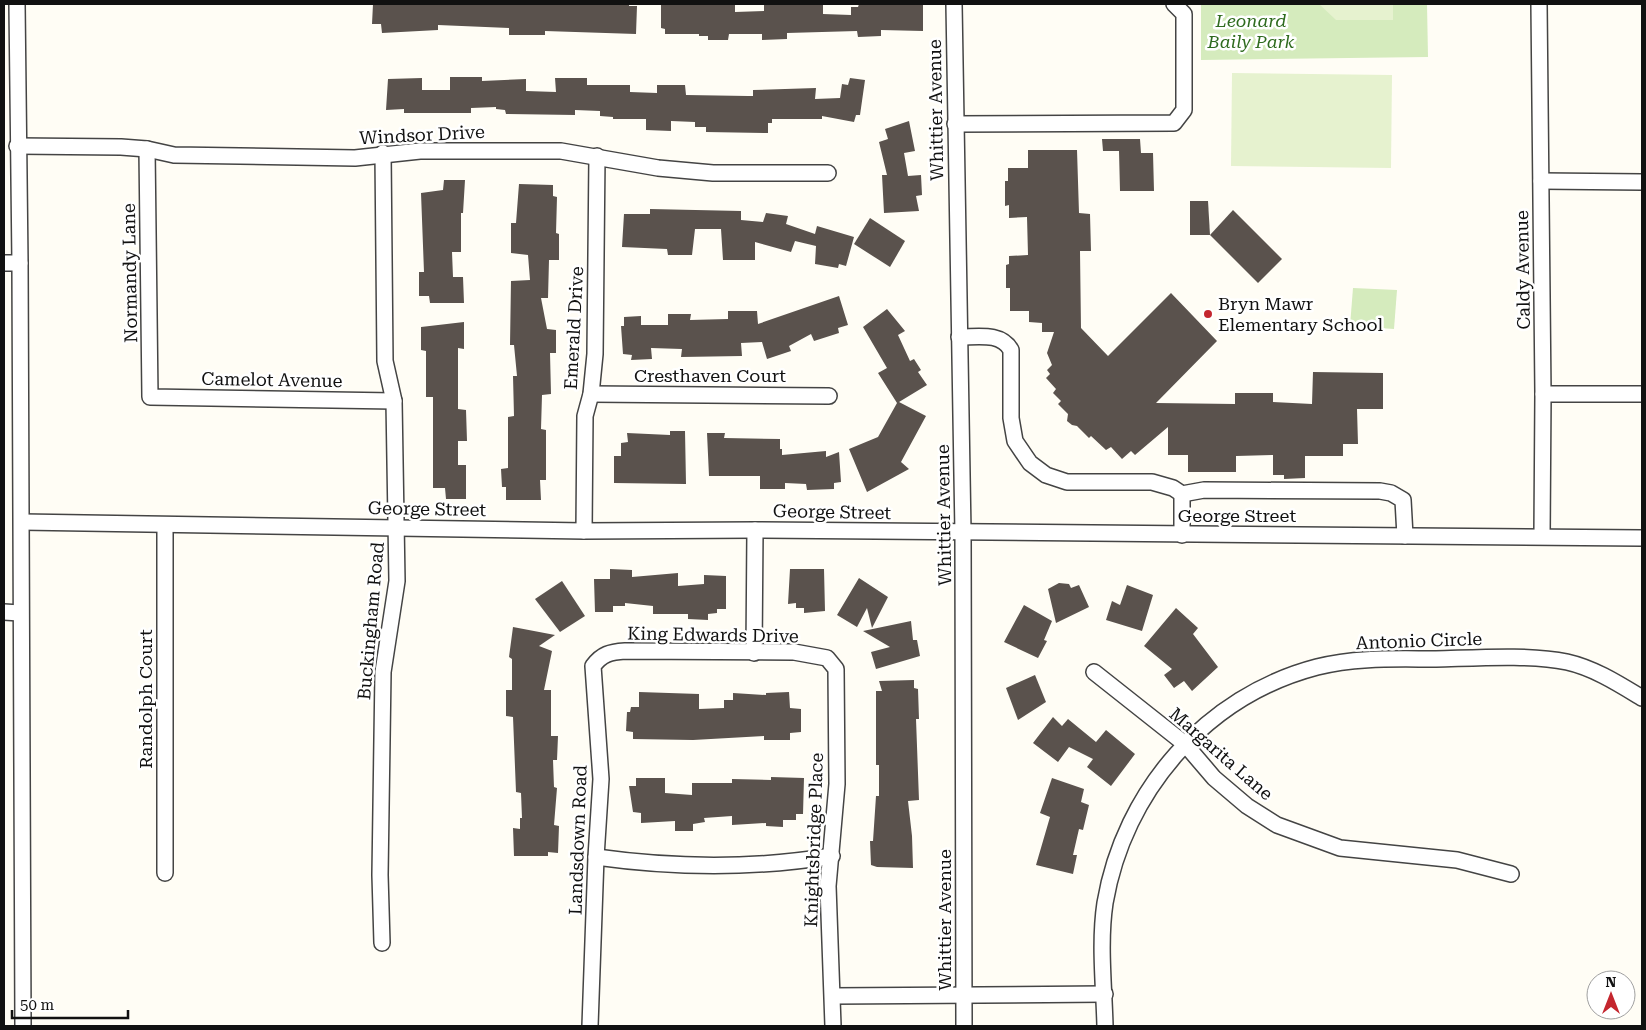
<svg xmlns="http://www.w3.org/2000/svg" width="1646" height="1030" viewBox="0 0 1646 1030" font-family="'Roboto Serif',serif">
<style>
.green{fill:#d5ebbd}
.pitch{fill:#e6f2cf}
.building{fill:#5a524d}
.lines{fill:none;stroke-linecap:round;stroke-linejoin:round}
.minor-casing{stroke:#444;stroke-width:18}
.minor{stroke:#fff;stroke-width:15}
.poi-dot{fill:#c4262e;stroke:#fff;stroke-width:2}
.labels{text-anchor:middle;stroke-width:5;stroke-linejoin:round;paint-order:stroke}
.park-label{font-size:18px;font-style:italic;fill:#2f6b1f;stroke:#fff}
.street-label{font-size:18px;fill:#111;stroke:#fff}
.poi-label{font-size:18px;fill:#111;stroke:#fff;text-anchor:start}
</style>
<rect width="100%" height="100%" fill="#fffdf5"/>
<!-- green -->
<g class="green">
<polygon points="1201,4 1427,4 1428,57 1201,60"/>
<polygon points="1353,288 1397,290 1394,329 1350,326"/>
</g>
<!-- pitch -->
<g class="pitch">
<polygon points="1319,4 1393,4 1393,20 1336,20"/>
<polygon points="1232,73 1392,75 1391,168 1231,166"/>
</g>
<!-- building -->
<g class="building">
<polygon points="373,4 629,4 629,6 637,6 636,34 545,31 545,35 509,35 509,28 438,25 438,30 382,33 381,24 372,24"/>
<polygon points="668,4 735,4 735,12 764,11 764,4 823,4 823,14 851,15 851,7 858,7 859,4 923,4 923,31 881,30 881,36 858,37 857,31 787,33 787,39 762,40 762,34 729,34 728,40 708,40 708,36 699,36 699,34 665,34 665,29 661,28 661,5"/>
<polygon points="450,77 482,77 482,81 526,79 526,91 556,92 555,78 587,78 587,85 630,85 630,92 657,93 657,85 685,85 686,95 748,96 753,96 753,90 816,88 815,99 840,98 842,84 848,85 850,78 865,80 860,115 856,115 854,122 822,116 822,119 772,119 772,123 768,123 768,133 706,132 706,127 695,127 695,122 671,121 671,131 646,130 646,119 613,119 613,117 600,116 600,111 575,110 575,115 506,114 505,110 496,109 496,107 471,108 471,113 404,113 404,109 386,110 388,79 422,78 422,90 450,90"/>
<polygon points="909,121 915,151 904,153 908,176 921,175 922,195 916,196 919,211 884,213 882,175 887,175 879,142 888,139 885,129"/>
<polygon points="1102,139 1140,139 1141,153 1153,153 1154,191 1120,191 1119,151 1103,151"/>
<polygon points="1028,150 1077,150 1079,213 1090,214 1091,251 1080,251 1081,328 1108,356 1171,293 1217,341 1156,403 1235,404 1235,393 1273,393 1273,402 1312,404 1313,372 1383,373 1383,409 1357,409 1358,444 1343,444 1343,456 1305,456 1305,478 1284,479 1284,475 1273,475 1273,455 1236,456 1236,472 1188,472 1188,455 1168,455 1168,427 1135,455 1131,451 1122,459 1111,447 1106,450 1091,436 1089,438 1077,426 1072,425 1067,421 1068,414 1058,404 1061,401 1053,393 1056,389 1046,378 1050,374 1047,370 1052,365 1047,353 1054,332 1042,332 1042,323 1029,322 1029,311 1010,311 1010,288 1006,288 1006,265 1009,264 1009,256 1028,255 1027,217 1009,218 1009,205 1005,206 1005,181 1008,181 1008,168 1028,168"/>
<polygon points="444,180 465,180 463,213 461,213 461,252 452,252 453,277 463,277 464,303 430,303 429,296 419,296 419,272 424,272 421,193 443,190"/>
<polygon points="519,184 553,185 553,196 557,197 556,233 559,234 559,260 549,260 548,298 541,298 547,329 556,330 556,353 550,353 551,394 542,395 541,429 546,430 546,480 540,480 541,500 506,500 506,487 502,487 501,469 508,468 508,417 514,416 513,376 517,376 514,345 510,345 511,281 530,280 528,255 511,253 511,223 516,223"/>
<polygon points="1190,201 1208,201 1210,235 1190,235"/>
<polygon points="650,209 741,211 741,220 763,222 766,213 788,216 786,224 815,234 817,226 854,237 846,266 839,264 838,268 815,264 816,246 795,241 791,252 755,242 755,260 723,260 721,229 695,229 692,255 668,255 667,249 622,247 624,214 650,214"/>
<polygon points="1233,210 1282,259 1258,283 1210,235"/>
<polygon points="870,218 905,241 890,267 854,244"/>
<polygon points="839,296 848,325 838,328 839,333 814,341 811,334 789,346 791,351 767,359 762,342 741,343 742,356 681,357 682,349 651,348 652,359 631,360 632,355 623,354 621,326 624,326 624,317 641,316 641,325 668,325 668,314 691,314 690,320 728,319 728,311 757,311 758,324"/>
<polygon points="887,309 905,331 898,335 910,361 914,359 921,370 918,372 927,385 899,402 926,416 901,462 909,469 867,492 849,449 878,437 897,403 878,373 887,368 863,327"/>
<polygon points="464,322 464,349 458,348 458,409 466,410 467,441 458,441 458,465 466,465 466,499 446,499 445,488 433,488 433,397 426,397 426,351 421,350 421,327"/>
<polygon points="670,431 685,431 686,484 614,483 614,456 621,456 621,443 628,442 627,433 670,435"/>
<polygon points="707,433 725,433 724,438 780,439 780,449 782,449 782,455 826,451 826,457 839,452 841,482 834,483 834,489 807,490 806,484 785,483 785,489 760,489 760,476 709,476"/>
<polygon points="610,569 632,570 632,577 678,573 678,586 704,584 704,575 726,576 726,609 717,609 717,613 708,614 708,620 688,619 688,614 653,614 653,606 625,603 625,606 613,606 613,612 595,612 594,579 610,579"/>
<polygon points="790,569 824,569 825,611 804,613 804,608 796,608 796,603 788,604"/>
<polygon points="859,578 888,597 872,628 867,608 857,627 837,615"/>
<polygon points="562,581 585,616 560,632 535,599"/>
<polygon points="1059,583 1069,584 1071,588 1079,585 1089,607 1056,623 1048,589"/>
<polygon points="1127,585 1153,595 1142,631 1106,620 1112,601 1120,605"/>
<polygon points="1024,605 1052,621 1044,640 1047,641 1038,658 1004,642"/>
<polygon points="1176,608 1198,628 1193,634 1218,667 1192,691 1184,681 1174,688 1164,675 1172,669 1144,646"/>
<polygon points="911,621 913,640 917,640 920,656 876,669 871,652 890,647 863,631"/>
<polygon points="513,627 555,635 539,646 552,651 544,690 551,690 551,736 558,736 557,760 553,760 554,787 557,788 554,825 559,826 558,853 548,852 548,856 514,856 513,828 520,829 520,818 522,818 521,793 516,792 513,717 506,716 506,690 512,690 512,659 509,657"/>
<polygon points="1035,675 1046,702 1018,720 1006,688"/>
<polygon points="914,680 914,688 918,689 919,719 916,719 919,800 908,801 912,836 913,868 877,867 871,865 870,841 873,841 876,796 879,796 879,765 876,765 876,691 882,691 879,681"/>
<polygon points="639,692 699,694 699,709 724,708 724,700 733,700 733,693 766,695 766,693 789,692 790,708 801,709 801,732 790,733 790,740 764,740 764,736 693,740 633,739 633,732 626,731 627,712 630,712 631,707 639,707"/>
<polygon points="1053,717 1062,726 1068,719 1096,742 1106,730 1135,754 1111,786 1087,767 1093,759 1069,747 1058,762 1033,743"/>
<polygon points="771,777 804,778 803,814 796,814 796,820 783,820 783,827 766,826 766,823 732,825 732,816 704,818 705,822 693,824 693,831 675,831 675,821 641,823 641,813 633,812 629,786 636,786 636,778 665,778 665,793 692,795 692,783 732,783 732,779 771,780"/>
<polygon points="1052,778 1084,789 1081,802 1089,805 1083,830 1079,829 1073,855 1077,855 1073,874 1036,865 1050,817 1040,813"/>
</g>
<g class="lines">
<defs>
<g id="minor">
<polyline points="17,4 20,263 23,1026"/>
<polyline points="954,4 963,533 964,1026"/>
<polyline points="1539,4 1543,394 1542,536"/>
<polyline points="955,124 1174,123 1184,110 1184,14 1174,4"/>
<polyline points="17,146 121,147 147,149 174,155 355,158 420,151 561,151 658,168 713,173 828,173"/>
<polyline points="147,149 150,397 394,401"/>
<polyline points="1541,181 1642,182"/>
<polyline points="4,263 20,263"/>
<path d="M959 337C978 337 1001 332 1011 350V418L1015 441 1030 463 1046 475 1067 482H1152L1173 488 1182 494 1204 490 1380 491 1391 493 1403 500 1405 536"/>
<polyline points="591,394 829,396"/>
<polyline points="1543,394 1642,394"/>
<polyline points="22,522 584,531 755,530 1642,538"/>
<polyline points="165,526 165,873"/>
<polyline points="584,531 585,416 591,394 595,354 597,156"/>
<polyline points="1182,535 1182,494"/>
<polyline points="4,612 20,613"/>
<polyline points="754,653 755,530"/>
<polyline points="1094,672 1185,744 1214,778 1247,806 1277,825 1340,848 1457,860 1511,874"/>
<path d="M596 857C675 868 753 869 832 856"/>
<polyline points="382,943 380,875 383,672 397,581 394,401 385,361 383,153"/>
<polyline points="833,996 1105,994"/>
<path d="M590 1026 596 857 601 779 593 666C602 654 610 652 625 651L794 652 827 658 836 669 837 784 828 886 833 1026"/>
<path d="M1105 1026C1104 986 1099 943 1105 903 1124 791 1206 696 1317 667 1356 657 1396 659 1436 659 1475 658 1529 654 1567 662 1594 668 1619 684 1642 698"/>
</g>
</defs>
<!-- minor casing -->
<use href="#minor" class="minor-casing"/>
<!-- minor -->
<use href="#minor" class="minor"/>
</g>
<!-- markers -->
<circle class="poi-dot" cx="1208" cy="314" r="5"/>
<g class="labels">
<!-- park labels -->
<g class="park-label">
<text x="1251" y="27">Leonard<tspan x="1251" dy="21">Baily Park</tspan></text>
</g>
<!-- street labels -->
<g class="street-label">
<text transform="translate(936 110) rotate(-91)" y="6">Whittier Avenue</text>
<text transform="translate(422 135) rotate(-3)" y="6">Windsor Drive</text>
<text transform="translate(1523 270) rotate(-91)" y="6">Caldy Avenue</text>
<text transform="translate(130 273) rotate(-91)" y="6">Normandy Lane</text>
<text transform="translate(574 328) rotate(-87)" y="6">Emerald Drive</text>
<text x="710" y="382">Cresthaven Court</text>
<text transform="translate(272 380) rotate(1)" y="6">Camelot Avenue</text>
<text transform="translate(427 509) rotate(1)" y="6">George Street</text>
<text transform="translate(832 512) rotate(1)" y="6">George Street</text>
<text transform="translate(944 515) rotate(-91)" y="6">Whittier Avenue</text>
<text x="1237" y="522">George Street</text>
<text transform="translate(371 621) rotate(-85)" y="6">Buckingham Road</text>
<text transform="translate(713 635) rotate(1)" y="6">King Edwards Drive</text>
<text transform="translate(1419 641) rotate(-2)" y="6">Antonio Circle</text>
<text transform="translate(146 699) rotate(-90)" y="6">Randolph Court</text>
<text transform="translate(1221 754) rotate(41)" y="6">Margarita Lane</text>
<text transform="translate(578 840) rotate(-88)" y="6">Landsdown Road</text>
<text transform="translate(814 840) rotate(-88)" y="6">Knightsbridge Place</text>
<text transform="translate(945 920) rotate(-90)" y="6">Whittier Avenue</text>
</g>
<!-- poi labels -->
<g class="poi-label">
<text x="1218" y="310">Bryn Mawr<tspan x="1218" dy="21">Elementary School</tspan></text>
</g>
</g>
<!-- border -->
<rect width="1646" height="1030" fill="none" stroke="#111111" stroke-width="10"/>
<!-- north arrow -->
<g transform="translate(1611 995)"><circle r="24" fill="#ffffff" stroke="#a0a0a0"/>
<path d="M0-4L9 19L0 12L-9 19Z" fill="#c4262e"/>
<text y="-8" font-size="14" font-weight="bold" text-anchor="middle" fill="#111111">N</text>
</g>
<!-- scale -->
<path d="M12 1010v8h116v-8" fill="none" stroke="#111111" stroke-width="2.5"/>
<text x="20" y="1010" font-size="15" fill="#111111" stroke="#ffffff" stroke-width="4" paint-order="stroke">50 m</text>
</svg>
